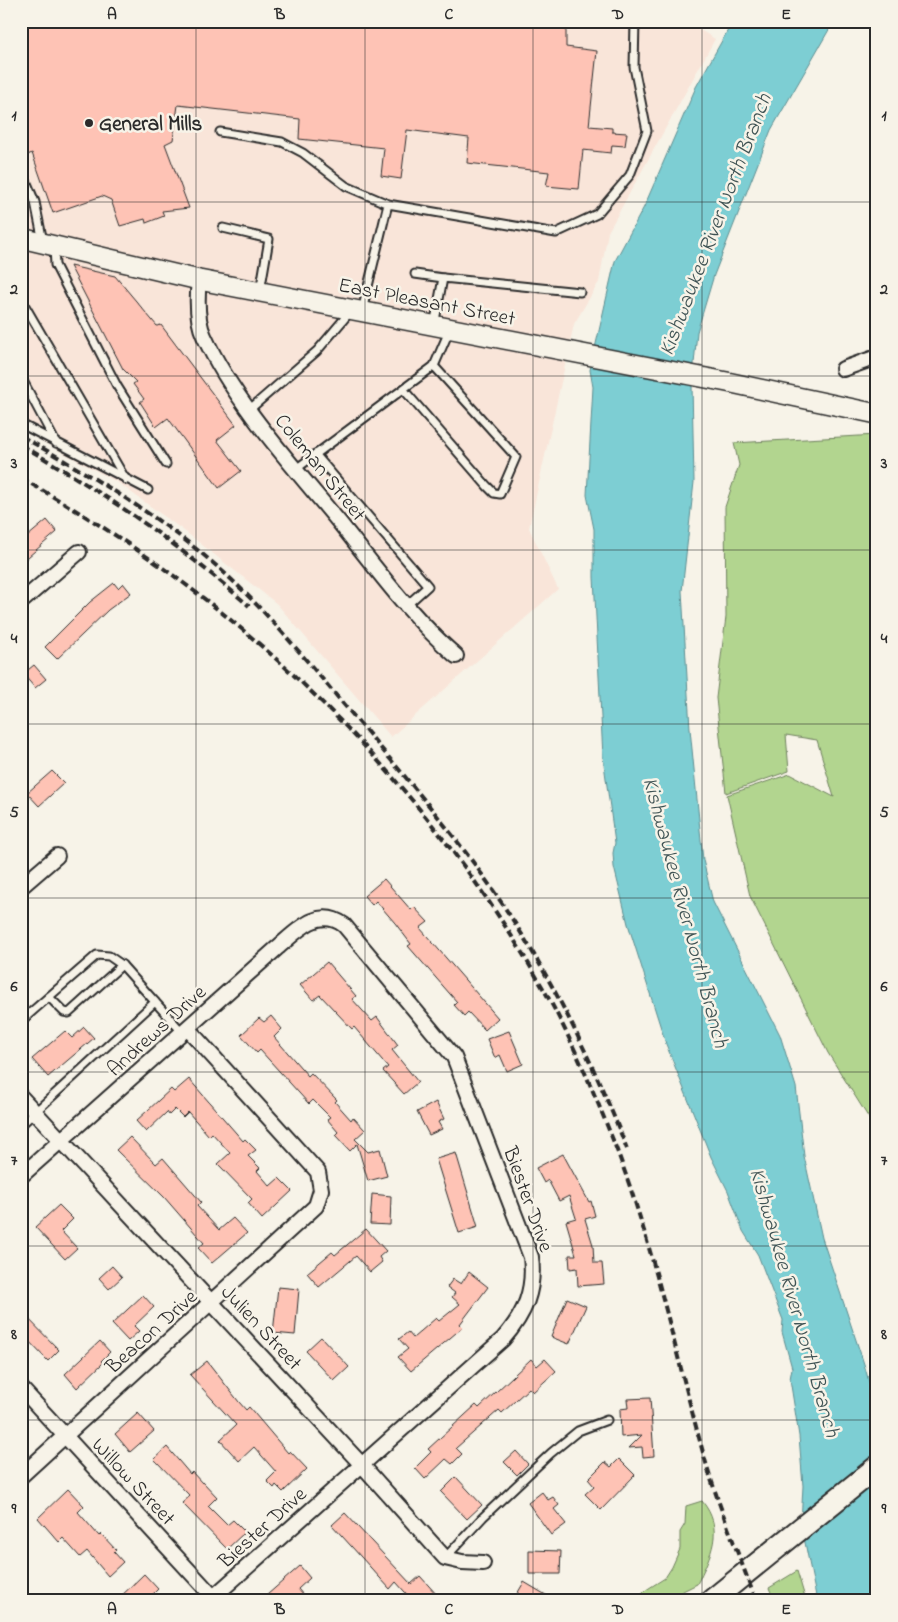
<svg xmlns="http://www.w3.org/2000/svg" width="898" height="1622" viewBox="0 0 898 1622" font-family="'Indie Flower',sans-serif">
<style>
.built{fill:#f9e5d9}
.green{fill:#b2d58f;stroke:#6e805d}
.water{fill:#7dced3;stroke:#5c8d90}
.building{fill:#fec3b5;stroke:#2b2b2b}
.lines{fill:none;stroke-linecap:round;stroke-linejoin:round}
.service-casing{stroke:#2b2b2b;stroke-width:11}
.minor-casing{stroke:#2b2b2b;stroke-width:18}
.secondary-casing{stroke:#2b2b2b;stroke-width:22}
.primary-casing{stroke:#2b2b2b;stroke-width:25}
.service{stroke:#f7f3e8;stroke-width:7}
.minor{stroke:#f7f3e8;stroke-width:14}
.secondary{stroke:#f7f3e8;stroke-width:19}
.primary{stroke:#f7f3e8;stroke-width:21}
.rail{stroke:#2b2b2b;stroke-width:4;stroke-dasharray:8 4;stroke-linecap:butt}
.grid{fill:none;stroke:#2b2b2b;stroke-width:1;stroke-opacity:0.55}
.poi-dot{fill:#2b2b2b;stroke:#f7f3e8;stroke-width:2}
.labels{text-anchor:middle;stroke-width:5;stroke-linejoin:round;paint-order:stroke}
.poi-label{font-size:21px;font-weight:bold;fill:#2b2b2b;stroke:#f7f3e8;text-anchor:start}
.street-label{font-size:21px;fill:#2b2b2b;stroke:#f7f3e8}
.water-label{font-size:22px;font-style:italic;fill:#405455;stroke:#f7f3e8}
.neatline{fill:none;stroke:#2b2b2b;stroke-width:2}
.grid-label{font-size:16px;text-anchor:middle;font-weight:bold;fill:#2b2b2b}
</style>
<rect width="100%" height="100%" fill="#f7f3e8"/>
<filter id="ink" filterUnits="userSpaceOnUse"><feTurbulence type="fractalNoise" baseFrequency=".02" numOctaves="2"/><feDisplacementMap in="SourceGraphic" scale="10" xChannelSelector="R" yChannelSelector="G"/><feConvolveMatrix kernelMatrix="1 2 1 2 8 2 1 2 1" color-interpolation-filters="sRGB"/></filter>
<g filter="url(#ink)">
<!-- built -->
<polygon class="built" points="21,21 692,21 692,25 715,39 608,232 599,282 574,324 529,528 558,589 391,737 277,604 187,533 117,482 21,430"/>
<!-- green -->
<g class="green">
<polygon points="877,435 877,1131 828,1053 750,896 727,795 790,774 834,797 817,740 786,735 789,771 726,793 716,698 726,617 725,507 739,465 734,443"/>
<path d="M702 1501C725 1529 711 1555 697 1584L683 1591 671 1601H635L646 1590 665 1578 672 1567 680 1549V1532L685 1524 686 1506Z"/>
<polygon points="797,1571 806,1601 775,1601 769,1588"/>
</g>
<!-- water -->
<polygon class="water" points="733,21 834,21 771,130 714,275 697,332 692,385 694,482 682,591 690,729 703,860 713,902 780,1035 796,1087 804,1156 822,1238 864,1364 877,1411 877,1601 817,1601 801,1523 803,1486 799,1436 790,1379 792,1368 782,1332 783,1320 758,1255 743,1231 728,1191 711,1157 666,1044 628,924 614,867 613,853 615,843 603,757 594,577 594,529 587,495 593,387 590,370 615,261 644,207 696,87"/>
<!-- building -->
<g class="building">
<polygon points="21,21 566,21 566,47 597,51 589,126 612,128 612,132 627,133 625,146 612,145 611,153 583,150 579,189 546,186 549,172 467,163 469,138 407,130 401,179 381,176 384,148 299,139 300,119 178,105 173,140 165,144 189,208 162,211 164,216 146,223 145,219 120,226 111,200 102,196 53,213 32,153 21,158"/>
<polygon points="70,266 115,276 157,326 161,325 236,425 217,440 241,471 219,488 168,418 156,427 140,402 144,399 133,384 136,382 123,369"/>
<polygon points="47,520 57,532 21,563 21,542"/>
<polygon points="114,583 118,588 123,583 131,593 108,610 57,659 45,647 90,602"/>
<polygon points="34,665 46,679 35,688 23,674"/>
<polygon points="52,771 64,783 39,806 27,793"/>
<polygon points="384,879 411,910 414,907 428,922 420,928 498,1018 485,1030 468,1012 464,1016 454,1005 457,1002 408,946 411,944 395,923 376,901 372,905 364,896"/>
<polygon points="327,962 356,996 352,999 372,1021 377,1017 398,1045 392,1050 418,1082 404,1094 383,1071 388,1067 354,1027 352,1029 320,995 313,1000 300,985"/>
<polygon points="271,1016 282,1029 274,1037 308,1076 311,1073 337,1100 335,1102 351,1120 353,1117 365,1130 355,1139 368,1152 380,1149 387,1176 368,1181 357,1144 350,1151 335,1135 338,1132 327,1119 330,1117 313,1100 309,1104 260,1050 257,1053 241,1035 259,1018 264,1022"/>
<polygon points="84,1027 94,1038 48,1077 32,1059 65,1031 72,1038"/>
<polygon points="509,1031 523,1064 507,1071 500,1055 495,1058 487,1039"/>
<polygon points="189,1079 243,1141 245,1139 256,1150 248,1156 260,1168 257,1171 270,1186 279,1178 292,1191 262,1219 248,1203 252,1199 218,1164 230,1153 212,1133 209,1136 188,1112 183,1117 175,1109 169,1115 167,1112 146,1132 136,1121 171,1089 174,1092"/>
<polygon points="436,1102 444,1119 438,1122 442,1129 429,1135 417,1112"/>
<polygon points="130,1137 156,1164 163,1158 201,1202 197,1206 219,1230 233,1218 247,1233 212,1263 198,1248 204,1243 164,1197 116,1150"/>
<polygon points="456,1153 478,1227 459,1233 436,1159"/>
<polygon points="563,1154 589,1202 591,1201 595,1216 585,1219 593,1245 594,1263 602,1263 604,1284 578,1286 577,1268 570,1269 569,1255 576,1255 566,1221 576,1218 569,1196 559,1201 548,1180 544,1183 536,1168"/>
<polygon points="372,1194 391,1196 390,1225 370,1224"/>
<polygon points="59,1205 73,1219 61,1231 77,1248 65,1259 35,1227"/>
<polygon points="366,1229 386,1251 379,1257 382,1262 370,1272 356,1256 319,1287 307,1273 332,1252 335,1255"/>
<polygon points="112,1266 122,1277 109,1289 99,1278"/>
<polygon points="469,1272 488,1287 460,1324 463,1327 411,1371 398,1357 408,1349 399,1339 408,1332 413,1338 436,1318 439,1321 460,1304 452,1297 455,1293 447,1287 453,1279 461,1284"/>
<polygon points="278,1287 299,1289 295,1335 273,1333"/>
<polygon points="143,1295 154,1307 134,1326 139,1331 128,1341 112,1324"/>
<polygon points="567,1298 586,1306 569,1344 551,1337"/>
<polygon points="21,1311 59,1350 48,1361 21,1333"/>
<polygon points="321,1337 349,1367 334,1381 306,1351"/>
<polygon points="100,1341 110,1352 101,1361 103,1363 77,1388 65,1374"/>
<polygon points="531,1359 537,1366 545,1359 556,1371 533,1392 529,1388 502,1413 499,1410 456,1448 462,1454 452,1464 446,1459 425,1479 415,1468 431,1452 428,1449 476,1405 479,1408"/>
<polygon points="207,1361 239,1402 246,1410 249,1407 288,1453 290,1451 307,1469 283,1492 276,1485 274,1488 267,1481 276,1472 254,1447 239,1461 220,1440 236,1425 190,1375"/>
<polygon points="650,1398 654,1456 643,1457 642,1447 629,1448 642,1435 621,1437 620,1409 628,1408 627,1399"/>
<polygon points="138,1413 154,1431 130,1452 115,1434"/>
<polygon points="167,1447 190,1474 192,1472 202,1483 203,1482 217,1497 208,1506 227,1525 233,1520 245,1532 227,1549 182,1503 190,1496 154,1459"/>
<polygon points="516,1451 528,1464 517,1475 504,1462"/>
<polygon points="619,1459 635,1475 601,1510 585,1494 594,1486 588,1479 605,1462 611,1467"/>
<polygon points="456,1477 482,1505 467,1519 441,1492"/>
<polygon points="68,1489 84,1506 78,1512 99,1536 101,1534 116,1550 114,1552 123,1562 108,1576 87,1551 80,1557 63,1538 59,1542 38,1518"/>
<polygon points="542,1492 548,1500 553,1497 559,1505 554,1509 566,1524 551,1535 528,1503"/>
<polygon points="345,1513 411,1584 420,1576 437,1595 431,1601 413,1601 396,1582 390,1589 332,1525"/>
<polygon points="529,1550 561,1551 560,1574 529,1574"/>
<polygon points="300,1566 310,1578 298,1589 304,1596 299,1601 272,1601 267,1595"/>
<polygon points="144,1574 158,1589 146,1601 116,1601"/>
<polygon points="524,1582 556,1601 513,1601"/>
</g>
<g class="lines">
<defs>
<g id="service">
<polyline points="220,132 282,142 303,153 346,186 388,204"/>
<polyline points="21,169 35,202 43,242"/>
<polyline points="223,228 269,239 260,292"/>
<polyline points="54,248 55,265 117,386 166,464"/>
<polyline points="415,274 443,278"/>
<polyline points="21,299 126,480"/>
<polyline points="362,311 388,204 556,233 597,214 630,175 647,131 634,67 635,21"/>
<polyline points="434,326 443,278 580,292"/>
<polyline points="21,377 56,443"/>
<polyline points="404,390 487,486 494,493 500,494 516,457 434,366"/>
<polyline points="250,409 317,351 350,312"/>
<polyline points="21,424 148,490"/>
<polyline points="315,454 428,586 407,605"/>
<polyline points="296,469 434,366 450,329"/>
<polyline points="49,997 64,1012 69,1013 122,965"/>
<polyline points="21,1021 97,955 109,956 122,965 183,1033"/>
<polyline points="21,1125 155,1002"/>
<polyline points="445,1558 483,1517 551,1453 578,1431 607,1420"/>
</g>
<g id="minor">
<path d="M199 280C197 298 196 319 204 336 234 402 293 466 339 522 376 568 411 617 456 656"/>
<polyline points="843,369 877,357"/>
<polyline points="21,602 79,552"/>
<polyline points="21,887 57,856"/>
<polyline points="21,1097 362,1465 445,1558 462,1562 483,1563"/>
<path d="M21 1176 277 948C297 931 318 906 344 925L454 1057 531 1257C535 1290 525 1314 503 1339L209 1601"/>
<polyline points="21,1388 217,1601"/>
<polyline points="21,1476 316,1206 321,1190 318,1172 188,1029"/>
</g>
<polyline id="secondary" points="21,238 199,280 727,382 877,414"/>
<polyline id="primary" points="711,1601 877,1467"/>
</defs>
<!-- service casing -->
<use href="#service" class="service-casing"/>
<!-- minor casing -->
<use href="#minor" class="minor-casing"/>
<!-- secondary casing -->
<use href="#secondary" class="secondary-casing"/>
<!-- primary casing -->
<use href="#primary" class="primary-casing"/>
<!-- service -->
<use href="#service" class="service"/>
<!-- minor -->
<use href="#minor" class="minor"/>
<!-- secondary -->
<use href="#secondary" class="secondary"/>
<!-- primary -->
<use href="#primary" class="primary"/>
<!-- rail -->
<g class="rail">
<path d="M21 436C90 475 160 516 220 569 269 613 310 665 352 714 407 779 463 843 509 914 557 988 595 1067 627 1149"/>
<path d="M21 445C103 492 179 544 249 606"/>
<path d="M21 478C70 506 117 535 163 568 313 675 448 823 540 983 568 1031 590 1083 611 1135 653 1240 675 1354 706 1463 720 1510 739 1555 756 1601"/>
</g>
</g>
</g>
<!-- grid -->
<path class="grid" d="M196 21V1601M365 21V1601M533 21V1601M702 21V1601M21 202H877M21 376H877M21 550H877M21 724H877M21 898H877M21 1072H877M21 1246H877M21 1420H877"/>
<!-- markers -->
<circle class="poi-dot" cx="89" cy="123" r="5"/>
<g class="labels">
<!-- poi labels -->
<g class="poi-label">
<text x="99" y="130">General Mills</text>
</g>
<!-- street labels -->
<g class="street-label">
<text transform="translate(427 301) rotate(11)" y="7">East Pleasant Street</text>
<text transform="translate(321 467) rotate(51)" y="7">Coleman Street</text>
<text transform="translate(156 1030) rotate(-42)" y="7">Andrews Drive</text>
<text transform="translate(529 1199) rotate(70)" y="7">Biester Drive</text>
<text transform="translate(262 1327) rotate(47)" y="7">Julien Street</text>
<text transform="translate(151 1331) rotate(-42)" y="7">Beacon Drive</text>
<text transform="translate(134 1481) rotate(47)" y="7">Willow Street</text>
<text transform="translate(262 1527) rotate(-42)" y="7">Biester Drive</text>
</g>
<!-- water labels -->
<g class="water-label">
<text transform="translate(714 224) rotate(-69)" y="8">Kishwaukee River North Branch</text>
<text transform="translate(687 912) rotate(75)" y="8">Kishwaukee River North Branch</text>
<text transform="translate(796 1302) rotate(74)" y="8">Kishwaukee River North Branch</text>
</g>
</g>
<!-- margin -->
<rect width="898" height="1622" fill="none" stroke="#f7f3e8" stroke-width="55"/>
<rect x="28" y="28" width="842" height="1566" class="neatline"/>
<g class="grid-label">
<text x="112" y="19">A</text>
<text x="280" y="19">B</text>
<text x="449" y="19">C</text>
<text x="618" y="19">D</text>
<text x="786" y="19">E</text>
<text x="14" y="120">1</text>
<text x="884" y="120">1</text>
<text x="14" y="294">2</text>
<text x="884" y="294">2</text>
<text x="14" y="468">3</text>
<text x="884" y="468">3</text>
<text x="14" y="643">4</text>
<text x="884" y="643">4</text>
<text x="14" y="817">5</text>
<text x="884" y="817">5</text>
<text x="14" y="991">6</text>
<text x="884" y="991">6</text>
<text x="14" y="1165">7</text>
<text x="884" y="1165">7</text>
<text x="14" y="1339">8</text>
<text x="884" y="1339">8</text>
<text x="14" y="1513">9</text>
<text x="884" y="1513">9</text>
<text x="112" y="1614">A</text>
<text x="280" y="1614">B</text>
<text x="449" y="1614">C</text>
<text x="618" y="1614">D</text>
<text x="786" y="1614">E</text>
</g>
</svg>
